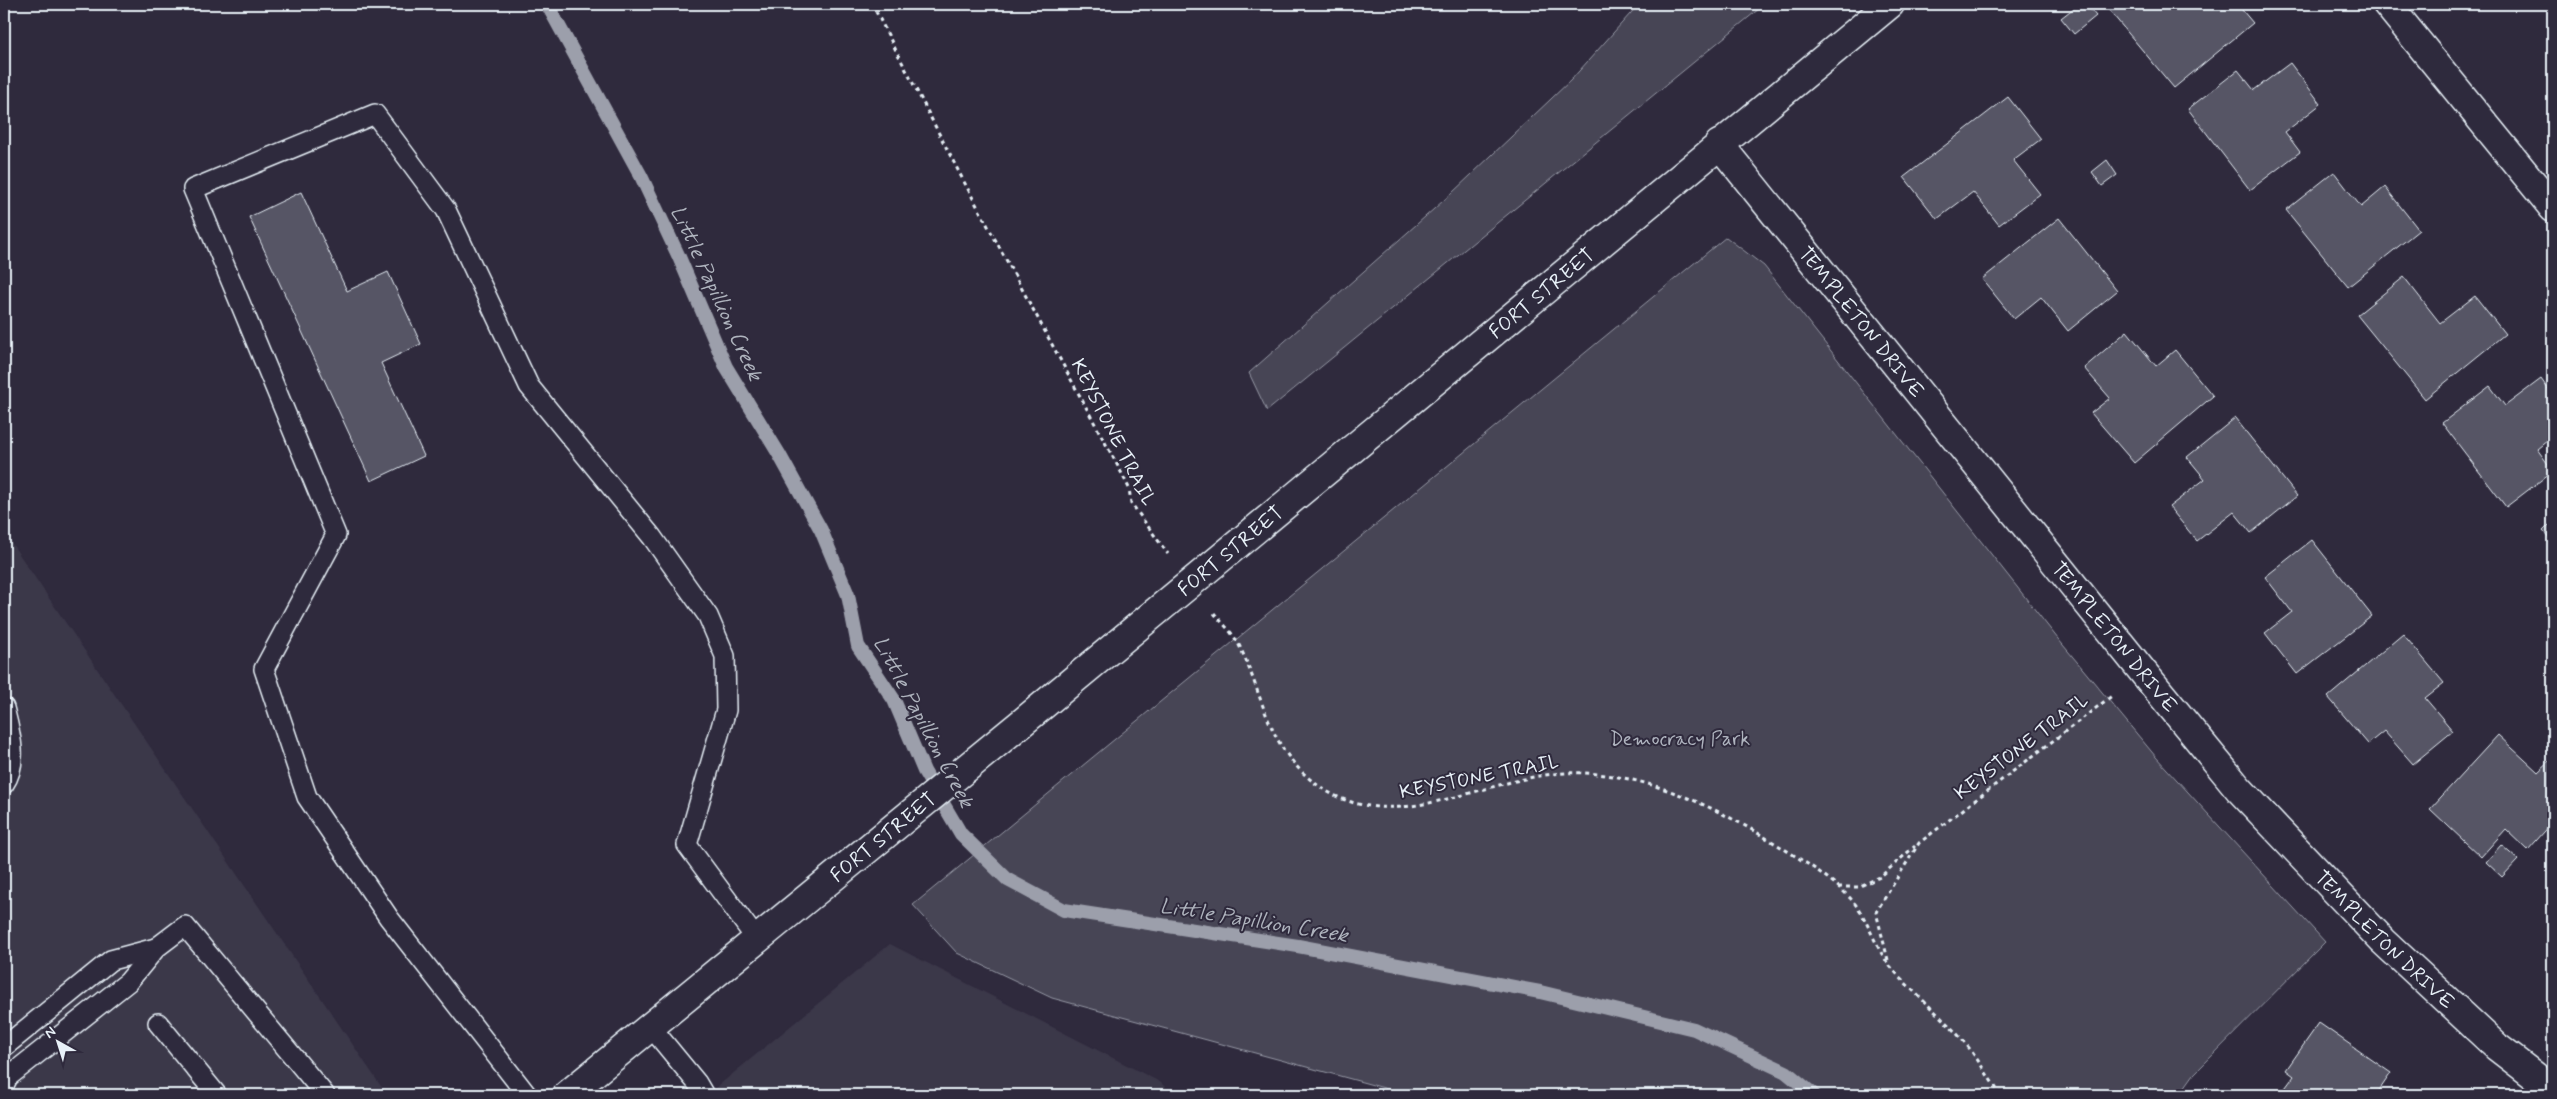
<svg xmlns="http://www.w3.org/2000/svg" width="2557" height="1099" viewBox="0 0 2557 1099" font-family="Mynerve,sans-serif">
<style>
.built{fill:#3b3749}
.green{fill:#464455;stroke:#979aa6}
.lines{fill:none;stroke-linecap:round;stroke-linejoin:round}
.stream{stroke:#9c9fab;stroke-width:14}
.building{fill:#575565;stroke:#e8f1f8}
.service-casing{stroke:#e8f1f8;stroke-width:22}
.minor-casing{stroke:#e8f1f8;stroke-width:31}
.secondary-casing{stroke:#e8f1f8;stroke-width:31}
.path{stroke:#e8f1f8;stroke-width:3;stroke-dasharray:4 4;stroke-linecap:butt}
.service{stroke:#2f2a3d;stroke-width:19}
.minor{stroke:#2f2a3d;stroke-width:28}
.secondary{stroke:#2f2a3d;stroke-width:28}
.labels{text-anchor:middle;stroke-width:4;stroke-linejoin:round;paint-order:stroke}
.street-label{font-size:20px;fill:#e8f1f8;stroke:#2f2a3d}
.park-label{font-size:20px;fill:#afb4bf;stroke:#2f2a3d}
.water-label{font-size:21px;font-style:italic;fill:#afb4be;stroke:#2f2a3d}
</style>
<rect width="100%" height="100%" fill="#2f2a3d"/>
<filter id="ink" filterUnits="userSpaceOnUse"><feTurbulence type="fractalNoise" baseFrequency=".02" numOctaves="2"/><feDisplacementMap in="SourceGraphic" scale="10" xChannelSelector="R" yChannelSelector="G"/><feConvolveMatrix kernelMatrix="1 2 1 2 8 2 1 2 1" color-interpolation-filters="sRGB"/></filter>
<g filter="url(#ink)">
<!-- built -->
<g class="built">
<polygon points="4,532 387,1095 4,1095"/>
<polygon points="890,944 1160,1082 1173,1095 707,1095"/>
</g>
<!-- green -->
<g class="green">
<polygon points="1639,4 1765,4 1267,411 1249,373 1452,193 1571,80"/>
<polygon points="1726,237 1764,266 2058,639 2156,757 2325,942 2194,1074 2179,1095 1410,1095 1052,998 957,953 913,905"/>
</g>
<g class="lines">
<!-- stream -->
<polyline class="stream" points="547,4 641,176 679,257 726,367 779,454 821,530 848,595 858,646 894,700 924,771 961,834 1008,880 1064,910 1298,946 1540,992 1694,1029 1786,1072 1814,1095"/>
</g>
<!-- building -->
<g class="building">
<polygon points="2079,4 2086,4 2096,16 2074,34 2061,18"/>
<polygon points="2114,4 2186,4 2191,9 2198,4 2237,4 2253,23 2174,88 2108,9"/>
<polygon points="2290,63 2321,104 2285,132 2300,152 2250,190 2188,109 2238,70 2254,90"/>
<polygon points="2008,97 2041,139 2013,160 2040,194 1999,225 1973,192 1937,219 1904,177"/>
<polygon points="2107,160 2117,175 2102,186 2092,172"/>
<polygon points="2334,172 2361,207 2385,187 2419,230 2348,287 2286,210"/>
<polygon points="301,192 347,291 388,272 421,344 381,363 424,456 371,481 249,217"/>
<polygon points="2059,218 2117,291 2068,331 2041,297 2014,319 1982,279"/>
<polygon points="2404,277 2440,323 2475,296 2505,334 2425,399 2357,315"/>
<polygon points="2127,331 2156,366 2175,350 2213,396 2134,463 2091,413 2110,398 2084,368"/>
<polygon points="2541,379 2553,396 2553,436 2537,449 2553,471 2506,507 2442,423 2490,386 2505,406"/>
<polygon points="2235,418 2297,496 2251,533 2234,512 2197,541 2169,507 2205,479 2187,457"/>
<polygon points="2553,521 2553,542 2543,531"/>
<polygon points="2312,540 2372,616 2297,674 2265,633 2292,612 2265,577"/>
<polygon points="2403,634 2444,683 2425,698 2453,731 2413,764 2384,731 2368,744 2328,697"/>
<polygon points="2498,735 2538,772 2553,758 2553,822 2528,850 2506,829 2481,857 2430,809"/>
<polygon points="2501,845 2518,860 2502,877 2486,862"/>
<polygon points="2319,1023 2391,1073 2376,1095 2280,1095 2294,1076 2286,1070"/>
</g>
<g class="lines">
<defs>
<g id="service">
<path d="M4 708C10 732 19 762 4 784"/>
<polyline points="158,1023 217,1095"/>
<polyline points="651,1027 697,1083 704,1095"/>
<polyline points="4,1047 111,960 156,948"/>
<polyline points="4,1085 8,1077 128,982 156,948 185,926 325,1095"/>
<polyline points="527,1095 389,918 307,797 264,669 336,535 193,189 375,114 446,210 529,386 652,537 708,616 725,656 726,710 687,845 757,940"/>
</g>
<g id="minor">
<polyline points="2387,4 2553,208"/>
<path id="s1" d="M1719 144 2143 672 2239 789 2383 941 2497 1047 2553 1090"/>
</g>
<g id="secondary">
<path id="s2" d="M567 1095 1024 721 1890 4"/>
</g>
</defs>
<!-- service casing -->
<use href="#service" class="service-casing"/>
<!-- minor casing -->
<use href="#minor" class="minor-casing"/>
<!-- secondary casing -->
<use href="#secondary" class="secondary-casing"/>
<!-- path -->
<g class="path">
<polyline points="872,4 962,178 1121,472 1129,488 1131,503 1168,554"/>
<path d="M1214 613C1222 623 1233 633 1239 645 1263 694 1266 743 1311 780 1393 848 1493 767 1585 773 1656 777 1721 810 1781 847 1806 863 1830 877 1851 899 1868 918 1874 946 1890 966 1911 991 1937 1012 1959 1036 1975 1053 1987 1076 2001 1095"/>
<polyline points="1838,887 1858,887 1880,877 1915,846"/>
<polyline points="1888,960 1876,912 1919,843 2113,695"/>
</g>
<!-- service -->
<use href="#service" class="service"/>
<!-- minor -->
<use href="#minor" class="minor"/>
<!-- secondary -->
<use href="#secondary" class="secondary"/>
</g>
</g>
<g class="labels">
<!-- street labels -->
<g class="street-label">
<text dy="7" stroke="none"><textPath href="#s2" startOffset="1262">FORT STREET</textPath></text>
<text dy="7" stroke="none"><textPath href="#s1" startOffset="228">TEMPLETON DRIVE</textPath></text>
<text transform="translate(1114 432) rotate(63)" y="7">KEYSTONE TRAIL</text>
<text dy="7" stroke="none"><textPath href="#s2" startOffset="858">FORT STREET</textPath></text>
<text dy="7" stroke="none"><textPath href="#s1" startOffset="632">TEMPLETON DRIVE</textPath></text>
<text transform="translate(2021 746) rotate(-37)" y="7">KEYSTONE TRAIL</text>
<text transform="translate(1479 776) rotate(-11)" y="7">KEYSTONE TRAIL</text>
<text dy="7" stroke="none"><textPath href="#s2" startOffset="408">FORT STREET</textPath></text>
<text dy="7" stroke="none"><textPath href="#s1" startOffset="1038">TEMPLETON DRIVE</textPath></text>
</g>
<!-- park labels -->
<g class="park-label">
<text x="1680" y="745">Democracy Park</text>
</g>
<!-- water labels -->
<g class="water-label">
<text transform="translate(717 293) rotate(65)" y="7">Little Papillion Creek</text>
<text transform="translate(924 722) rotate(62)" y="7">Little Papillion Creek</text>
<text transform="translate(1254 920) rotate(9)" y="7">Little Papillion Creek</text>
</g>
</g>
<!-- margin -->
<rect width="2557" height="1099" fill="none" stroke="#2f2a3d" stroke-width="20"/>
<rect x="10" y="10" width="2537" height="1079" fill="none" stroke="#e8f1f8" stroke-width="2" filter="url(#ink)"/>
<!-- north arrow -->
<g transform="translate(58 1042) rotate(321)" stroke="#2f2a3d" stroke-width="4" paint-order="stroke">
<path d="M0-4L9 19L0 12L-9 19Z" fill="#e8f1f8"/>
<text y="-8" font-size="14" font-weight="bold" text-anchor="middle" fill="#e8f1f8">N</text>
</g>
</svg>
